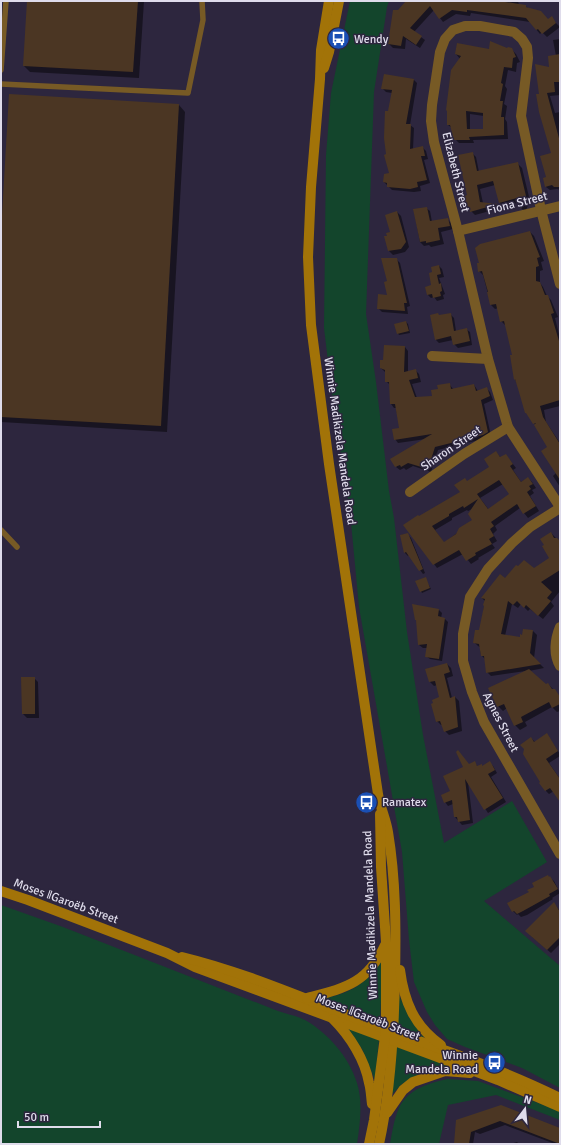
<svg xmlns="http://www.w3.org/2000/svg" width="561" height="1145" viewBox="0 0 561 1145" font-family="Signika,sans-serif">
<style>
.green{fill:#13452c}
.shadow{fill:#0007;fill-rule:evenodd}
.building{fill:#4b3623;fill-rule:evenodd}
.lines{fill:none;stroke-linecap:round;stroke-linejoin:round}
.service{stroke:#775a25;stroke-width:5.5}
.minor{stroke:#775a25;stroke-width:10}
.secondary{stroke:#a27308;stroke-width:10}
.labels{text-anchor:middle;stroke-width:3;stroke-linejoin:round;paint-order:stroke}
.poi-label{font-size:12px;fill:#dfdceb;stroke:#2d263e;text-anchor:start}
.street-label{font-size:12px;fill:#dfdceb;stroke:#2d263e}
</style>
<rect width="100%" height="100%" fill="#2d263e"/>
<!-- green -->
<g class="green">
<polygon points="350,1 389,1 387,7 374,92 366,314 376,382 389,491 394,518 407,632 423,735 444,843 512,801 547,862 484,901 560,966 560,1088 522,1068 465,1047 447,1039 435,1025 427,1012 414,982 409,940 402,852 359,607 350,512 333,403 324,328 326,155 331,93"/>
<path d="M1 905 63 927 278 1011C287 1014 297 1016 305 1020 328 1033 349 1057 357 1083 363 1102 360 1124 357 1144H1Z"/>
<path d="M383 959 380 1021 321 1000V998C348 996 369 982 383 959Z"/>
<polygon points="399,995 409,1017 425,1039 397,1029"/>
<polygon points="346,1026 379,1040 375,1080 362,1049"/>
<polygon points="396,1046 448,1065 422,1072 402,1084 392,1094"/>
<path d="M448 1079 478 1081 560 1111V1120L496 1095 448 1105 439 1144H390C392 1133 394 1119 399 1108 408 1089 429 1083 448 1079Z"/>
</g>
<!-- shadow -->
<g class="shadow">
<polygon points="28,1 144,1 139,78 30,72 24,66"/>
<polygon points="411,1 518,1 519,5 525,6 548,20 551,18 560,27 547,37 542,32 540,34 530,22 471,13 470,16 456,14 443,22 434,10 414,32 425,40 420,48 406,39 405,49 393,48 389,44 399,11"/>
<polygon points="560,39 560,95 550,96 555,113 560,112 560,190 557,189 550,190 546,187 552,153 540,95 556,56 553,40"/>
<path d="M511 49 516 54 520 62 517 63 516 72 508 70 505 86 507 89 504 104 507 106 505 119 507 122 508 139 473 140 474 143H459L455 139 452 128 448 125 460 59 456 54ZM470 114 484 116V130H470Z"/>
<polygon points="413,79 417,83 410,125 414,128 413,149 422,147 426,151 428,159 424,160 430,183 420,186 421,191 414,192 392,190 384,182 390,173 387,154 389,112 392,93 386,92 382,88"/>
<polygon points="179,105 185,112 167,432 1,422 1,250"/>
<polygon points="472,153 476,157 479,172 518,164 522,168 530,201 525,212 521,208 520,202 504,207 500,203 495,185 480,189 483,203 498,205 501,208 475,215 471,211 467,206"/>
<polygon points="426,208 430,211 432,222 447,219 451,223 453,229 441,232 444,244 431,247 429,245 424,246 420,242 414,210"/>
<polygon points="397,212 401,216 409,247 405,252 393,255 389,251 386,237 388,236 391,233"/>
<polygon points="530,232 534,236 544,261 541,262 543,270 540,271 540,283 543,287 547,296 551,300 558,317 555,318 560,338 560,406 544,410 546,422 560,443 560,487 553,476 556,473 548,447 534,423 515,379 514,356 506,325 505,325 501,321 498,308 495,309 491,305 483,275 479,271"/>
<polygon points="396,259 400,263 410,306 407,307 408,314 382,312 378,308 388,296 389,282"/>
<polygon points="439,266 442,269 444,277 439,278 445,294 443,295 444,299 437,301 434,297 431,298 428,295 426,287 432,286 433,273"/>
<polygon points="450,314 454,318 456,331 466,329 470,332 472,345 458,348 454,344 453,340 439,343 436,340 431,316 440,316"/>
<polygon points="406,322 408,324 410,333 399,335 398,333"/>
<polygon points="405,347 408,351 408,372 415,370 419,374 421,382 412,384 417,398 433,397 439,389 449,384 454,390 474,385 478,391 486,388 490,392 493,400 484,404 491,436 487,438 438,450 431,472 413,466 406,470 404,468 400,470 396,467 426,439 398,443 395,439 400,429 396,408 394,408 391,404 390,385 386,381 385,372 381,368 384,361"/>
<path d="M496 452 501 458 509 459 516 468 513 470 521 482 528 478 532 482 536 488 532 490 534 493 530 496 539 511 528 518 520 508 495 526 497 530 493 534 497 541 492 544 495 548 478 558 479 559 471 564 463 554 437 568 434 564 419 517 461 493 467 482 491 467ZM503 484 511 494 489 510 480 498ZM474 508V520L444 543 435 530 452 520V518L467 510 468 511Z"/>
<polygon points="551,533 560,542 560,591 551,602 554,606 543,619 530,609 528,611 521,604 518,608 512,604 505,636 521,638 533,631 537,635 534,658 544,668 529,671 546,686 548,684 553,689 560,700 560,711 557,712 552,707 525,722 527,726 520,730 515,725 507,708 503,711 498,706 526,671 491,676 487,672 485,659 481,655 480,647 478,646 474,642 480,632 485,601 482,598 505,579 534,569 551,559 545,545"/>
<polygon points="407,534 411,538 425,573 423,574 409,555 408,556 405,553 401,535"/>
<polygon points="425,578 431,589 422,593 421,591"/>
<polygon points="439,610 442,613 441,618 445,619 448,622 442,661 430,659 426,656 428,648 423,648 419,645 417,621"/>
<polygon points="447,664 451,668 453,676 447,678 452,698 455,697 459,701 462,731 449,735 445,731 443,725 441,725 437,721 441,698 437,685 434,686 430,682"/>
<polygon points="34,678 38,682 39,718 27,718 23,714"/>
<polygon points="531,738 535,742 550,739 560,754 560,756 549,763 560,779 560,800 554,791 549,794 546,791"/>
<polygon points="474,762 478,767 483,767 489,763 493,766 497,773 491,777 506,802 488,813 468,782 473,823 462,825 455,817 453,804 448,806 445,802 469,765"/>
<polygon points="550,878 554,881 560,893 552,898 553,899 527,915 521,917 518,914 517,915 513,911 530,892"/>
<polygon points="554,904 560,911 560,944 551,953 530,935"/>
<polygon points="493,1108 560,1129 560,1144 555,1144 505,1125 480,1134 475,1132 473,1144 454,1144"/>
<polygon points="517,1142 519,1144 510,1144"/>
</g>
<!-- building -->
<g class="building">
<polygon points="27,1 138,1 133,72 23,66"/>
<polygon points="406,1 499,1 526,5 526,7 541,11 548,19 552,16 556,23 542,34 538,29 536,30 526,18 467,10 467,12 452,10 439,19 430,6 410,28 422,36 416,45 403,36 401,46 388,44 393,10 398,10"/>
<path d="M490 41 507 48 508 47 512 48 516 57 513 58 512 68 504 67 501 83 503 84 500 101H503L501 117H504V135L469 137 470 140H454L450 125H447V111L446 110 451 70 461 56 455 54 457 43 489 49ZM466 111 483 113V129H467Z"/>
<polygon points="560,54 560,82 554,82 555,92 547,93 560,142 560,187 554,187 552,185 545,187 543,178 546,177 540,156 551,153 539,112 536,94 539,94 535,64 549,67 548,56"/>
<polygon points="384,74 414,79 406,124 411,124 410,149 423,146 425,156 421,156 427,180 417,182 418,187 410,189 387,187 387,183 383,182 384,174 389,173 384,155 386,154 384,138 385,111 388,111 392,90 381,89"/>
<polygon points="9,94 179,104 161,426 1,417 1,232"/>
<polygon points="473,152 477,171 518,162 526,196 521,209 517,198 499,203 493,181 477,185 480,202 498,204 470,212 469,207 466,206 464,196 467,195 458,155"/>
<polygon points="427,207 430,221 448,218 450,226 438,228 440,240 426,243 426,241 420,242 413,209"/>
<polygon points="397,211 406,242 401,249 388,251 384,236 387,236 386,233 390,232 385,215"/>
<polygon points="530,231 540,257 537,258 539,266 536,267 536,281 540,282 545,295 548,295 554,313 551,314 559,341 560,341 560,400 540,406 543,417 560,444 560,480 541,451 547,447 534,425 536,423 533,424 526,413 525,413 519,392 515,379 514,380 510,355 512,355 504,321 500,322 496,304 490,305 487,292 488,292 482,271 478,272 477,263 479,263 475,248 480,244"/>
<polygon points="381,258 397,258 407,303 404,303 405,311 377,309 378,294 387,295 384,282 387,281"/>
<polygon points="439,265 441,274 437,275 439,284 441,283 442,291 440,292 441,296 433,298 432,294 427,295 425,287 431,285 429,273 432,272 431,267"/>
<polygon points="438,313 439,315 451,313 454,331 467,328 470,341 453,345 451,336 435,340 430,315"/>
<polygon points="406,321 409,331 397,334 394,324"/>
<polygon points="384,345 405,346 404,372 416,369 418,378 409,380 415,397 432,396 431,390 438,389 437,385 450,383 451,389 474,384 476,391 487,387 490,396 481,400 488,432 483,435 435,447 428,469 408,463 401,467 400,465 395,467 390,459 432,434 394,440 392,429 399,428 395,404 390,404 389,382 385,382 385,370 380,368 380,360 383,360"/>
<path d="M496 451 500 457 506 454 513 464 510 466 521 482 528 477 533 484 529 486 531 489 527 492 536 506 523 514 517 504 491 522 494 526 490 529 494 536 489 539 492 544 475 553 476 555 466 561 459 550 433 565 403 525 418 515 419 516 460 492 454 485 465 478 467 481 489 467 484 459ZM499 480 509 494 488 509 477 494ZM478 499 468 514 472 520 459 528 456 534 444 542 432 526 449 516V514L463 506 464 508Z"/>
<polygon points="551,532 554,538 557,538 560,541 560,570 541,582 552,592 547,598 551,601 538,616 526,605 524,608 517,601 513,605 508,601 501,634 520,637 520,634 522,635 523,629 533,630 530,653 541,664 486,673 484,656 481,656 479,644 473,643 475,630 479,630 484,606 483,605 485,599 481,598 500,574 505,578 516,565 518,566 524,560 534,568 549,558 542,546 544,545 540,539"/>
<polygon points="408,533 423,569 419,571 406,552 404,553 400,535"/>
<polygon points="426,577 430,588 420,592 415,581"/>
<polygon points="412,604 439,609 438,616 445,618 439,659 425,657 427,644 418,645 416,620 415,620"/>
<polygon points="447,663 450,672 444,674 450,698 455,696 458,727 444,732 440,721 436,722 431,704 433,703 432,700 439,697 435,681 429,682 425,669"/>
<polygon points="529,669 546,684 548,683 552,689 555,689 560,697 560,704 552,708 549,702 521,717 523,722 514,726 504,704 497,707 488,688"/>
<polygon points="21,677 35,677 35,714 22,714"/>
<polygon points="547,733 558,751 546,759 560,779 560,802 550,788 545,791 539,783 540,782 523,754 524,749 520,745 531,737 534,742"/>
<polygon points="458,750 469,764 475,761 477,766 482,764 482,766 490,761 495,770 488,774 503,798 484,810 465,779 470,820 458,822 457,817 454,817 452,800 444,803 441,795 450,791 443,776 463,767 456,752"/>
<polygon points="548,875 549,877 550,876 558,889 549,894 550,896 523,911 517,914 514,911 512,912 507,903 529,892 527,890 534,887 532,883"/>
<polygon points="554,902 560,912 560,937 547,950 525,931"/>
<polygon points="501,1105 560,1128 560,1144 500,1121 471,1132 469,1144 454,1144 456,1120"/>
</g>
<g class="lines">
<!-- service -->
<g class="service">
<polyline points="1,70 6,1"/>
<polyline points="1,84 188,93 203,20 202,1"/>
<polyline points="1,530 17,547"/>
</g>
<!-- minor -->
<g class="minor">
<polyline points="458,231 560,206"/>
<polyline points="560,284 541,210 521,116 528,58 527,47 522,39 514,32 480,26 465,26 453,30 445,39 440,52 432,105 431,121 434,142 458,231 488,359 508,427 560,507"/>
<polyline points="432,356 488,359"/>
<polyline points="410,492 464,454 508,427"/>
<polyline points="560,508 530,527 512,543 488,569 470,597 463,634 463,661 472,692 484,722 560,854"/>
<path d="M560 627C555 639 553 654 560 666"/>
</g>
<!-- secondary -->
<g class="secondary">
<path d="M329 1 321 50 320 79 311 187 308 257 311 325 329 464 378 794C380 807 386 819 388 832 396 880 396 930 395 978 394 1033 391 1090 379 1144"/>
<polyline points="324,68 329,52 339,1"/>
<polyline points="1,891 28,900 167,953 195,967 435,1056 498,1080 560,1107"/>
<path d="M182 957C252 974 318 1005 385 1029 445 1050 503 1070 560 1098"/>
<path d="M400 970C404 1001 414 1026 441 1045"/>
<path d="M307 998C345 988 367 984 385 945"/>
<path d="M333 1019C350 1036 365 1060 369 1083 371 1090 371 1097 372 1104"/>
<polyline points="387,1113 403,1090 413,1082 445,1071 470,1073"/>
<polyline points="369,1144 374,1120 386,1029 386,942 381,867 380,814"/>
</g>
</g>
<!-- icons -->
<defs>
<symbol id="bus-disc" viewBox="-11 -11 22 22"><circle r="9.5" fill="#1a4fb4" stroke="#2d263e"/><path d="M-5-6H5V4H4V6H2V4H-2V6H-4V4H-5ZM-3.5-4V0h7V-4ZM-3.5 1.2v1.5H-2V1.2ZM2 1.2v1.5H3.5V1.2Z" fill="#fff"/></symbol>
</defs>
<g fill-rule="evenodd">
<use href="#bus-disc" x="326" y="26" width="25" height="25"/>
<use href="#bus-disc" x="354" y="790" width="25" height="25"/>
<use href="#bus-disc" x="482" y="1050" width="25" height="25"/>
</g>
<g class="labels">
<!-- poi labels -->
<g class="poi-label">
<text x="354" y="43">Wendy</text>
<text x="382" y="806">Ramatex</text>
<text x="478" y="1059" text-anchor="end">Winnie<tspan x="478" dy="14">Mandela Road</tspan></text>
</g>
<!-- street labels -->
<g class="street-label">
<text transform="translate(456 172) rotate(76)" y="4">Elizabeth Street</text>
<text transform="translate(517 203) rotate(-14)" y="4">Fiona Street</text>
<text transform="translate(340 441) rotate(82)" y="4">Winnie Madikizela Mandela Road</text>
<text transform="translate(451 448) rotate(-34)" y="4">Sharon Street</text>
<text transform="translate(501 722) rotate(63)" y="4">Agnes Street</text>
<text transform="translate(66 901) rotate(20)" y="4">Moses ǁGaroëb Street</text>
<text transform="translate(370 915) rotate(-92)" y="4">Winnie Madikizela Mandela Road</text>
<text transform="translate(368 1017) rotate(21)" y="4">Moses ǁGaroëb Street</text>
</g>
</g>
<!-- border -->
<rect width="561" height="1145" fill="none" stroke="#dfdceb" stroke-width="4"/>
<!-- north arrow -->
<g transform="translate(525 1109) rotate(16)" stroke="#2d263e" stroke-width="3" paint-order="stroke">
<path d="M0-3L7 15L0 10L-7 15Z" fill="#dfdceb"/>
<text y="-6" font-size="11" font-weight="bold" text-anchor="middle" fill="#dfdceb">N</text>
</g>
<!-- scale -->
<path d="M18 1121v6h82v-6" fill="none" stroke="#dfdceb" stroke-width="2"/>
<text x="24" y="1121" font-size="12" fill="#dfdceb" stroke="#2d263e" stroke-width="3" paint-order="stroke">50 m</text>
</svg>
